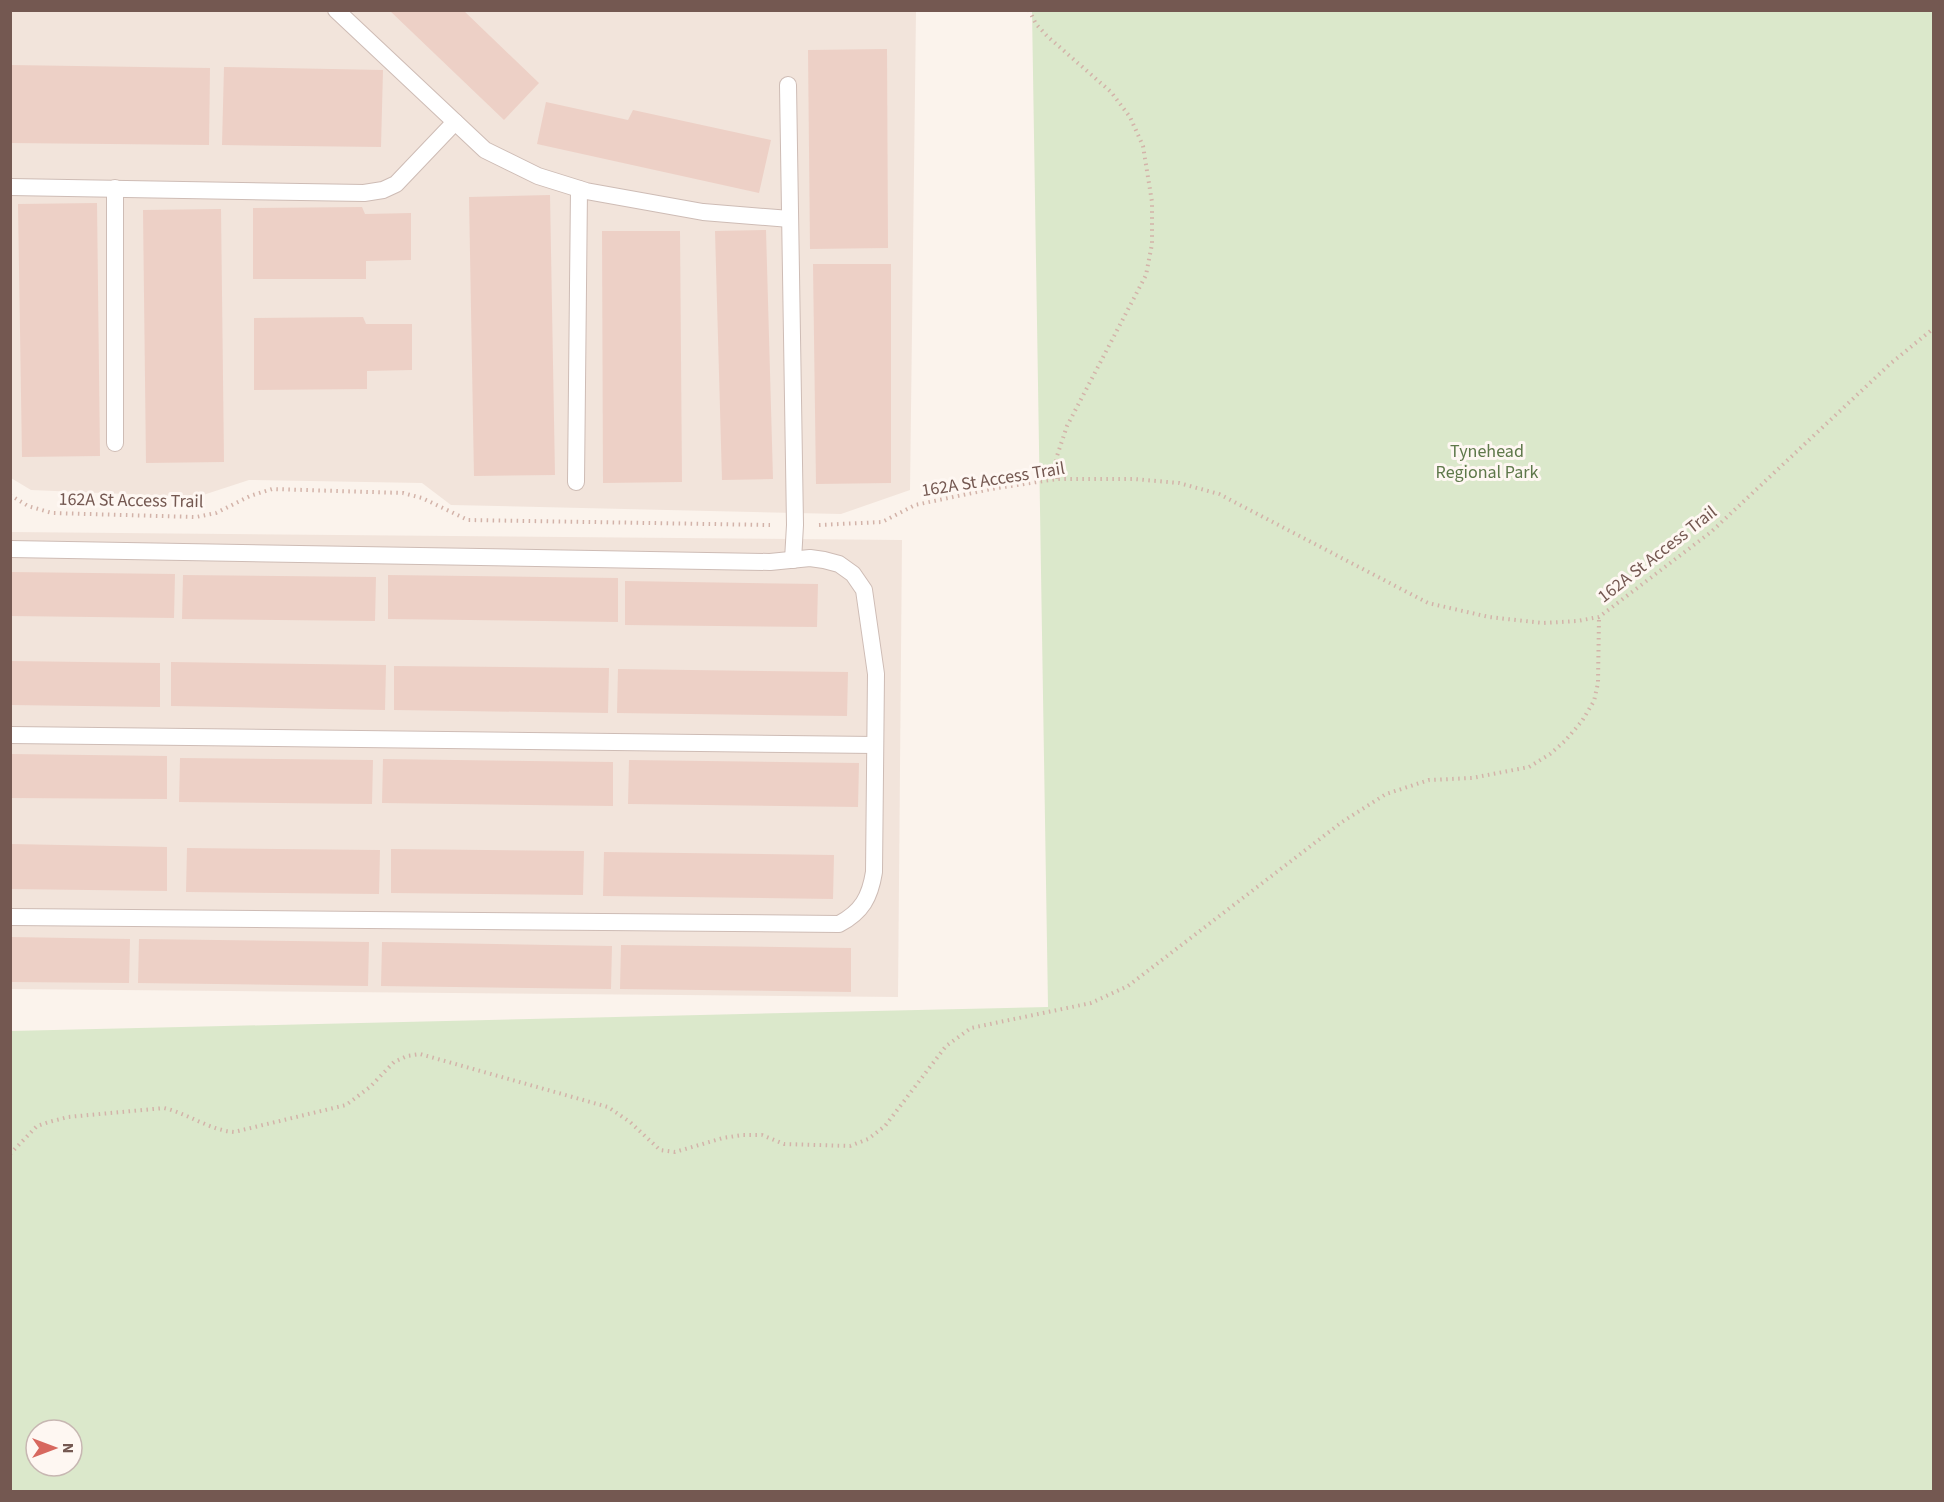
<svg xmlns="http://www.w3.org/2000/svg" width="1944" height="1502" viewBox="0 0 1944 1502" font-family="'Source Sans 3',sans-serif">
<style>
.residential{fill:#f2e4db}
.green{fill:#dbe8cb;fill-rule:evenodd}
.building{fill:#edd0c6}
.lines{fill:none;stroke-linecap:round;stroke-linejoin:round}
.lane-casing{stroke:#cebcb5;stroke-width:18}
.path{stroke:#d3b3a9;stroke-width:4;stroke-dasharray:1.5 4.5;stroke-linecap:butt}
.lane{stroke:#fff;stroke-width:16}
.labels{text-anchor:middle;stroke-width:6;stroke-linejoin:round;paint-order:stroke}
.park-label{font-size:18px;fill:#5e784a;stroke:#fef7f2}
.street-label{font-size:18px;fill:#745851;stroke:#fef7f2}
</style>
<rect width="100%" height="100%" fill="#fbf3ec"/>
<!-- residential -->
<g class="residential">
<polygon points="11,11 916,11 910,490 841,514 451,505 422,483 249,480 197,497 31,490 11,478"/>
<polygon points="11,532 902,540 898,997 11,989"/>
</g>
<!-- green -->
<path class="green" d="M1032 11H1933V1491H11V1031L1048 1007ZM36 1430H72V1466H36Z"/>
<!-- building -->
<g class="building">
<polygon points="389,10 463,10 539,83 504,120"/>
<polygon points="887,49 888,248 810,249 808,50"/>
<polygon points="10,65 210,68 209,145 10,143"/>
<polygon points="224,67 383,70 381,147 222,145"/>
<polygon points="546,102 628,120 633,110 771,140 759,193 537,144"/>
<polygon points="550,195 555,475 474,476 469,197"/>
<polygon points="97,203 100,456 22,457 18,204"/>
<polygon points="362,207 365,214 411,213 411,260 366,261 366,279 253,279 253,208"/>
<polygon points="221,209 224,462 146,463 143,210"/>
<polygon points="766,230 773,479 722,480 715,231"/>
<polygon points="602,231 680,231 682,482 603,483"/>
<polygon points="813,264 891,264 891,483 816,484"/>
<polygon points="363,317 366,324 412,324 412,370 367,371 367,389 254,390 254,318"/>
<polygon points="10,572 175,574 174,618 10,616"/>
<polygon points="183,575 376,577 375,621 182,619"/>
<polygon points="388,575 618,578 618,622 388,619"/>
<polygon points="625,581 818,584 817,627 625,625"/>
<polygon points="10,661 160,663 160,707 10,705"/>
<polygon points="171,662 386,665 385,710 171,706"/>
<polygon points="394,666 609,668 608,713 394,710"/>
<polygon points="618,669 848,672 847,716 617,713"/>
<polygon points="10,754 167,756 167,799 10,798"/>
<polygon points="180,758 373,760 372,804 179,802"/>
<polygon points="383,759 613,762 613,806 382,803"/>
<polygon points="629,760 859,763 858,807 628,804"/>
<polygon points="10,844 167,847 167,891 10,889"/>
<polygon points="187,848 380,850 379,894 186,892"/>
<polygon points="391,849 584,851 583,895 391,893"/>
<polygon points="604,852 834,855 833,899 603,896"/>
<polygon points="10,937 130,939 129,983 10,982"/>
<polygon points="139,939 369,942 368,986 138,983"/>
<polygon points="382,942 612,946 611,989 381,986"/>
<polygon points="621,945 851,948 851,992 620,989"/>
</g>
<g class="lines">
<defs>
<g id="lane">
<polyline points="336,10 485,150 538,176 586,191 703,212 790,219"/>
<polyline points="788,85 795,525 793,560"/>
<polyline points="10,187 364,193 383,190 396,184 455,122"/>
<polyline points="115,188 115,443"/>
<polyline points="576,482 579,189"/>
<path d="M10 549 770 562 810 558 824 560 839 564 853 574 864 590 876 674 874 872C870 897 862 912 839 924L10 917"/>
<polyline points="10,735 875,745"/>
</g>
</defs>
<!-- lane casing -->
<use href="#lane" class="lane-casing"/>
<!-- path -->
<g class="path">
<polyline points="1029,10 1036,24 1047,36 1111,92 1130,117 1143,146 1152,202 1152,244 1146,275 1067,426 1056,459 1057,479"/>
<polyline points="10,495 28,506 52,513 196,517 216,513 250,496 272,489 403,493 422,498 468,520 770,525"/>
<polyline points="819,525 882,522 915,505 991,489 1057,479 1134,479 1179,483 1219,494 1428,603 1489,617 1543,623 1577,621 1599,617 1711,532 1890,364 1934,328"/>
<path d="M10 1154 37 1126 49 1122 68 1117 164 1108C189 1114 209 1130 234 1132L346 1105 370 1087 394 1062 407 1056 420 1054 608 1107 630 1122 660 1150 675 1152 723 1138 742 1135H762L784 1144 850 1146 868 1139 885 1126 946 1046 971 1028 1091 1003 1128 986 1342 822 1386 794 1429 780 1472 778 1529 767 1550 754 1565 741 1582 721 1594 701 1598 683 1599 617"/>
</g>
<!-- lane -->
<use href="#lane" class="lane"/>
</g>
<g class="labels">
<!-- park labels -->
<g class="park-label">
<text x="1487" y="457">Tynehead<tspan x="1487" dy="21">Regional Park</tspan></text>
</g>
<!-- street labels -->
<g class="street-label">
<text transform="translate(993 479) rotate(-9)" y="6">162A St Access Trail</text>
<text transform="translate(131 500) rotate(1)" y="6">162A St Access Trail</text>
<text transform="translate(1657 554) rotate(-38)" y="6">162A St Access Trail</text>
</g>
</g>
<!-- border -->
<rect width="1944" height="1502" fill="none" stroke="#745851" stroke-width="24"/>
<!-- north arrow -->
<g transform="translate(54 1448) rotate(90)"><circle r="28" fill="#fef7f2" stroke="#c7b7b2" stroke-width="1.5"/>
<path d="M0-4.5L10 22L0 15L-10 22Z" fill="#d7685f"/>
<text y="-9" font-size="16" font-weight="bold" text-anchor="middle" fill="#745851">N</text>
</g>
</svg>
